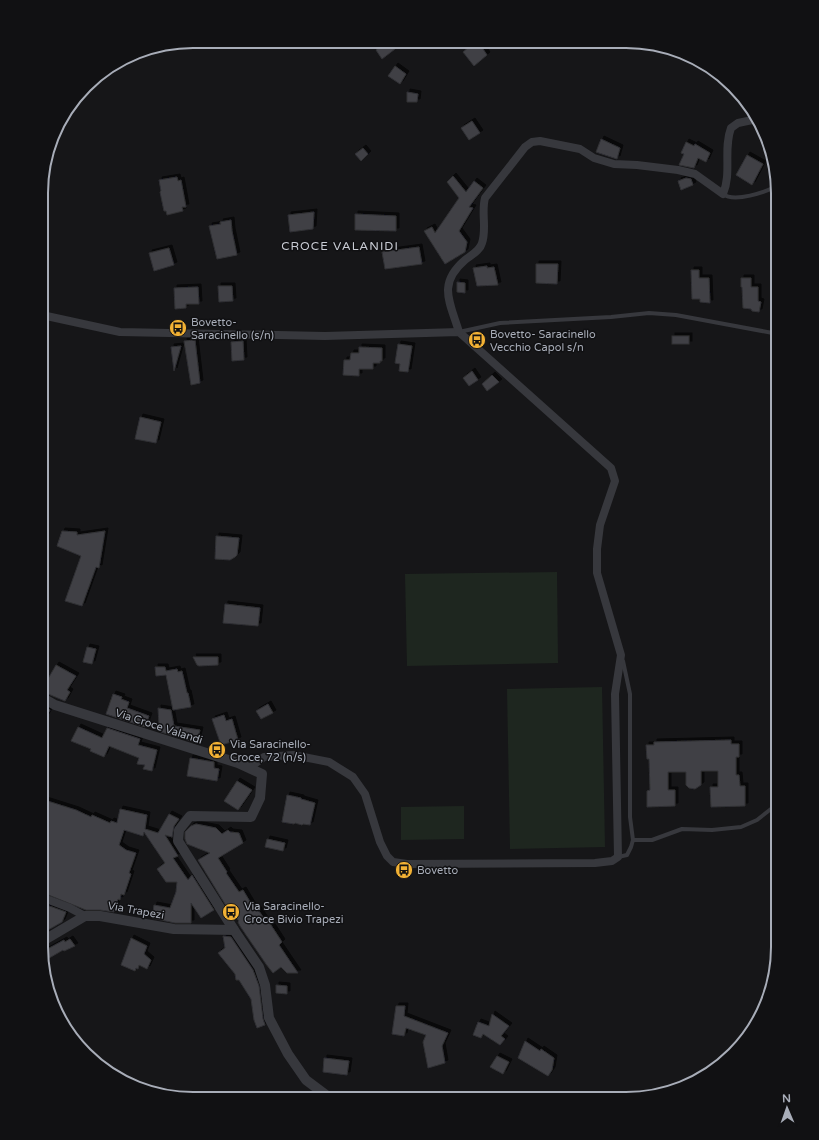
<svg xmlns="http://www.w3.org/2000/svg" width="819" height="1140" viewBox="0 0 819 1140" font-family="'Varela Round',sans-serif">
<style>
.green{fill:#1e261f}
.building{fill:#404145;stroke:#303034;filter:url(#shadow)}
.lines{fill:none;stroke-linecap:round;stroke-linejoin:round}
.service{stroke:#37383d;stroke-width:4}
.minor{stroke:#37383d;stroke-width:8}
.tertiary{stroke:#37383d;stroke-width:10}
.labels{text-anchor:middle;stroke-width:3;stroke-linejoin:round;paint-order:stroke}
.poi-label{font-size:11px;fill:#a8adb8;stroke:#111113;text-anchor:start}
.street-label{font-size:11px;fill:#a8adb8;stroke:#111113}
.neighbourhood-label{font-size:12px;letter-spacing:1px;fill:#c9ccd4;stroke:#111113}
.rim{fill:none;stroke:#a8adb8;stroke-width:2}
</style>
<defs>
<filter id="shadow"><feDropShadow dx="3" dy="-3" stdDeviation="0" flood-color="#0009"/></filter>
</defs>
<rect width="100%" height="100%" fill="#161618"/>
<!-- green -->
<g class="green">
<polygon points="557,572 558,663 407,666 405,574"/>
<polygon points="602,687 605,847 510,849 507,689"/>
<polygon points="464,806 464,839 401,840 401,807"/>
</g>
<!-- building -->
<g class="building">
<polygon points="385,42 389,42 395,49 382,59 376,50"/>
<polygon points="475,42 479,48 481,46 487,55 474,66 463,52"/>
<polygon points="395,66 406,74 400,84 388,76"/>
<polygon points="407,92 418,94 417,102 407,102"/>
<polygon points="472,121 480,133 469,140 461,128"/>
<polygon points="601,139 620,148 617,159 596,152"/>
<polygon points="686,142 694,146 695,144 710,153 706,162 698,158 694,168 679,165 684,154 681,153"/>
<polygon points="363,148 368,154 361,161 355,154"/>
<polygon points="747,155 763,164 752,185 736,175"/>
<polygon points="453,176 466,192 474,181 483,188 469,207 473,208 459,231 467,242 465,252 445,264 424,231 432,227 435,233 459,198 447,182"/>
<polygon points="177,177 178,181 181,180 186,207 182,207 183,211 167,215 166,211 164,211 160,192 161,191 159,180"/>
<polygon points="686,178 691,179 693,185 681,190 678,181"/>
<polygon points="314,212 313,229 290,232 288,215"/>
<polygon points="355,214 396,216 396,231 355,230"/>
<polygon points="231,220 232,231 237,255 217,259 209,226 221,224 220,222"/>
<polygon points="419,247 422,264 385,269 382,252"/>
<polygon points="169,248 174,265 154,271 149,253"/>
<polygon points="536,264 558,264 557,284 536,283"/>
<polygon points="487,266 487,268 494,267 498,285 477,286 473,268"/>
<polygon points="691,270 699,270 699,278 709,278 710,303 700,302 700,299 692,299"/>
<polygon points="741,278 751,278 751,287 758,287 758,301 761,302 759,312 752,311 751,309 743,308 742,287 741,287"/>
<polygon points="457,282 465,283 465,293 457,292"/>
<polygon points="218,286 232,286 233,301 219,302"/>
<polygon points="198,287 199,304 186,304 186,308 175,309 174,288"/>
<rect x="672" y="336" width="17" height="8"/>
<polygon points="195,340 200,383 191,385 184,341"/>
<polygon points="243,341 244,360 232,361 231,342"/>
<polygon points="398,344 412,346 408,372 399,371 400,364 395,363"/>
<polygon points="181,346 174,371 171,347"/>
<polygon points="359,347 382,348 382,361 380,361 380,363 373,363 373,369 359,369 359,376 343,375 344,360 350,360 351,353 359,353"/>
<polygon points="472,371 478,380 469,386 463,378"/>
<polygon points="492,375 499,382 487,391 482,384"/>
<polygon points="140,417 161,422 156,443 135,439"/>
<polygon points="62,531 77,532 77,535 105,531 99,568 96,567 82,606 65,601 81,556 57,546"/>
<polygon points="216,536 239,538 237,555 235,557 230,560 215,559"/>
<polygon points="225,604 260,608 258,626 223,623"/>
<polygon points="87,647 96,649 92,664 83,662"/>
<polygon points="193,657 218,657 218,665 199,666 197,665"/>
<polygon points="56,665 76,676 67,690 70,692 65,701 41,691"/>
<polygon points="155,667 165,667 166,671 177,669 178,672 182,671 187,693 188,693 191,707 173,710 166,675 156,676"/>
<polygon points="113,694 122,697 121,699 129,702 127,708 149,716 145,727 106,714"/>
<polygon points="268,704 273,713 261,719 256,711"/>
<polygon points="41,705 50,710 41,725"/>
<polygon points="158,708 171,710 174,726 200,730 197,743 161,732 162,725 159,725"/>
<polygon points="224,715 226,721 232,719 238,740 221,745 212,719"/>
<polygon points="78,727 102,738 107,728 140,739 138,745 157,750 152,771 143,769 145,765 137,764 139,758 109,746 104,757 90,751 91,749 71,741"/>
<polygon points="731,740 731,744 739,744 739,757 736,757 736,775 739,775 740,786 745,786 745,806 711,807 710,787 718,787 718,771 701,771 701,785 695,789 689,788 686,785 686,772 668,772 668,790 675,790 675,806 647,807 647,791 650,790 649,759 647,759 646,745 654,745 654,742"/>
<polygon points="190,758 214,762 214,768 219,769 217,781 187,776"/>
<polygon points="237,781 252,790 238,810 224,801"/>
<polygon points="287,795 301,798 301,799 315,803 310,825 303,824 302,825 295,823 294,824 282,822"/>
<polygon points="41,799 76,810 91,817 92,815 110,823 111,821 117,823 120,809 147,815 145,829 158,833 169,814 179,819 174,826 172,837 165,835 178,856 173,858 188,880 192,875 214,910 201,918 191,903 191,923 175,923 152,918 154,905 170,908 176,892 177,882 166,882 157,869 165,863 144,832 143,836 124,830 119,845 126,850 136,853 129,873 131,874 124,895 121,894 120,900 118,899 114,912 100,910 86,910 41,892"/>
<polygon points="196,824 216,828 222,834 228,830 230,832 239,833 243,843 218,858 227,872 226,873 239,892 243,890 255,910 257,908 267,923 269,922 282,942 279,945 298,973 287,973 281,967 273,973 266,964 240,926 238,922 239,921 225,904 198,860 210,853 187,844 185,839 185,832 191,826"/>
<polygon points="267,839 285,843 283,851 265,847"/>
<polygon points="41,903 66,912 62,922 41,934"/>
<polygon points="223,936 231,937 253,970 259,986 263,1019 265,1025 257,1028 254,1020 251,999 239,980 236,980 235,974 218,953 225,948"/>
<polygon points="131,938 147,946 144,954 151,960 147,969 139,965 138,969 136,968 135,971 121,965"/>
<polygon points="70,939 75,946 64,951 63,950 44,961 42,952 64,940 65,942"/>
<polygon points="276,985 287,986 287,994 276,993"/>
<polygon points="396,1006 405,1006 404,1016 448,1033 442,1046 445,1063 428,1068 423,1042 426,1035 406,1028 404,1036 392,1034"/>
<polygon points="492,1014 509,1026 501,1036 505,1039 500,1045 483,1034 481,1038 473,1035 478,1022 489,1026"/>
<polygon points="525,1041 540,1051 541,1049 554,1058 552,1070 548,1076 518,1058"/>
<polygon points="497,1056 509,1062 503,1074 490,1067"/>
<polygon points="324,1058 349,1061 347,1075 323,1072"/>
</g>
<g class="lines">
<!-- service -->
<g class="service">
<path d="M723 194C734 203 766 192 777 186"/>
<polyline points="459,332 500,323 611,317 649,313 676,315 778,334"/>
<polyline points="623,661 630,694 630,817 633,840"/>
<polyline points="618,857 627,855 631,847 633,840 652,840 682,829 712,830 741,827 757,820 776,805 778,801"/>
</g>
<!-- minor -->
<g class="minor">
<polyline points="42,315 120,332 325,336 459,332 611,468 615,481 600,525 597,549 597,573 621,655 615,694 618,857 612,861 595,863 407,864 393,862 387,856 380,842 365,794 353,777 329,762 293,755 264,757 249,768"/>
<path d="M459 332C450 302 437 284 465 260 471 255 480 251 482 243 487 229 481 212 485 198L525 147 532 142 540 141 580 149 594 158 614 164 637 165 678 170 695 174 723 194C732 173 723 149 731 128L738 123 757 119"/>
<polyline points="41,897 70,908 85,916"/>
</g>
<!-- tertiary -->
<g class="tertiary">
<polyline points="41,697 55,705 238,763 262,774 260,798 251,817 190,816 179,830 178,841 234,930 259,967 265,985 269,1018 288,1054 306,1080 330,1098"/>
<polyline points="41,942 85,916 100,916 174,929 234,930"/>
</g>
</g>
<!-- icons -->
<defs>
<symbol id="bus-disc" viewBox="-11 -11 22 22"><circle r="9.5" fill="#f2b134" stroke="#111113"/><path d="M-5-6H5V4H4V6H2V4H-2V6H-4V4H-5ZM-3.5-4V0h7V-4ZM-3.5 1.2v1.5H-2V1.2ZM2 1.2v1.5H3.5V1.2Z" fill="#111"/></symbol>
</defs>
<g fill-rule="evenodd">
<use href="#bus-disc" x="168" y="318" width="20" height="20"/>
<use href="#bus-disc" x="467" y="330" width="20" height="20"/>
<use href="#bus-disc" x="207" y="740" width="20" height="20"/>
<use href="#bus-disc" x="394" y="860" width="20" height="20"/>
<use href="#bus-disc" x="221" y="902" width="20" height="20"/>
</g>
<g class="labels">
<!-- poi labels -->
<g class="poi-label">
<text x="191" y="326">Bovetto-<tspan x="191" dy="13">Saracinello (s/n)</tspan></text>
<text x="490" y="338">Bovetto- Saracinello<tspan x="490" dy="13">Vecchio Capol s/n</tspan></text>
<text x="230" y="748">Via Saracinello-<tspan x="230" dy="13">Croce, 72 (n/s)</tspan></text>
<text x="417" y="874">Bovetto</text>
<text x="244" y="910">Via Saracinello-<tspan x="244" dy="13">Croce Bivio Trapezi</tspan></text>
</g>
<!-- street labels -->
<g class="street-label">
<text transform="translate(159 726) rotate(18)" y="4">Via Croce Valandi</text>
<text transform="translate(136 910) rotate(10)" y="4">Via Trapezi</text>
</g>
<!-- neighbourhood labels -->
<g class="neighbourhood-label">
<text x="340" y="250">CROCE VALANIDI</text>
</g>
</g>
<!-- crop -->
<path d="M0 0H819V1140H0ZM193 48H626A145 145 0 0 1 771 193V947A145 145 0 0 1 626 1092H193A145 145 0 0 1 48 947V193A145 145 0 0 1 193 48Z" fill="#111113" fill-rule="evenodd"/>
<path class="rim" d="M193 48H626A145 145 0 0 1 771 193V947A145 145 0 0 1 626 1092H193A145 145 0 0 1 48 947V193A145 145 0 0 1 193 48Z"/>
<!-- north arrow -->
<g transform="translate(787 1108) rotate(358)" stroke="#111113" stroke-width="3" paint-order="stroke">
<path d="M0-3L7 15L0 10L-7 15Z" fill="#a8adb8"/>
<text y="-6" font-size="11" font-weight="bold" text-anchor="middle" fill="#a8adb8">N</text>
</g>
</svg>
